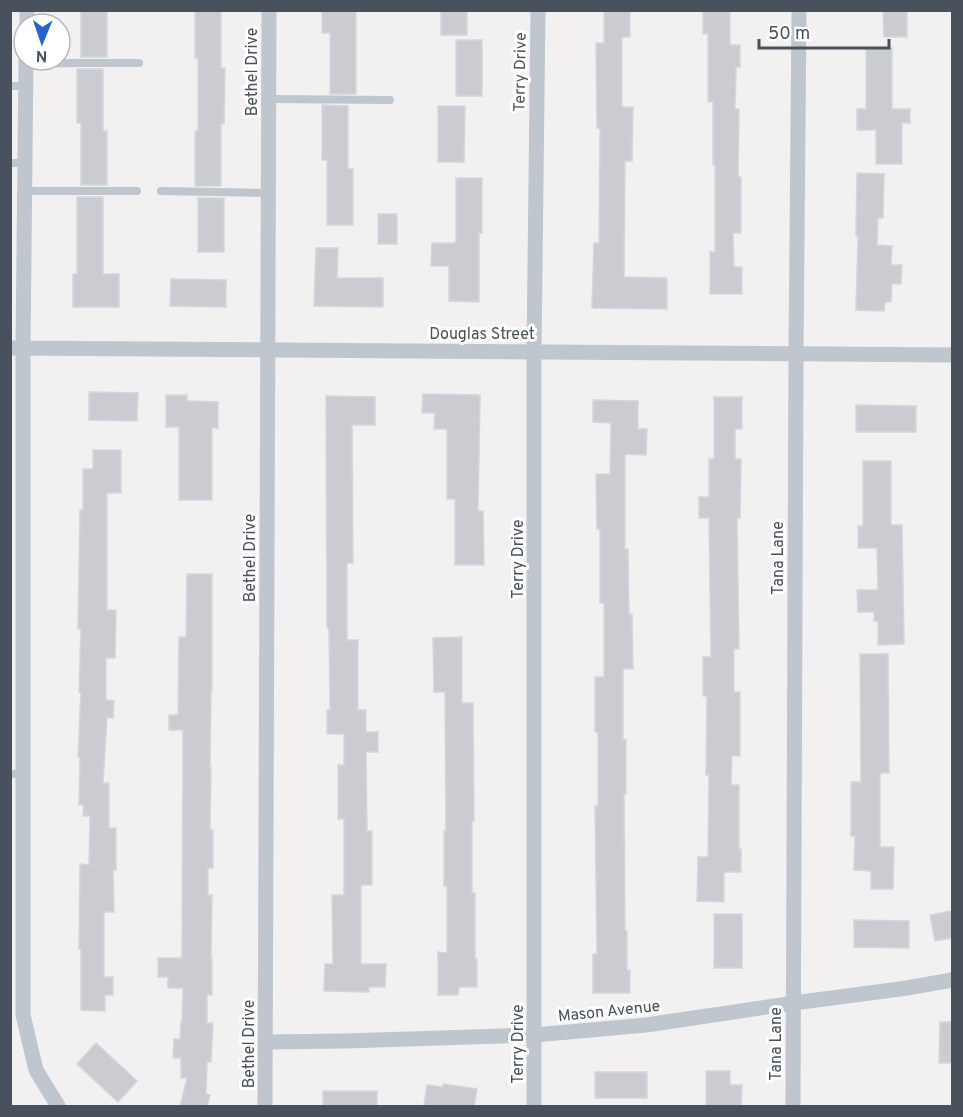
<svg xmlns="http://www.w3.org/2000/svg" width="963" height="1117" viewBox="0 0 963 1117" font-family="Overpass,sans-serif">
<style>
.building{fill:#caccd2;stroke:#d4d6db;stroke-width:1.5}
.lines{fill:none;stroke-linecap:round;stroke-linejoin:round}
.lane{stroke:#bfc6cd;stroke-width:8}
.street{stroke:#bfc6cd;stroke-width:15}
.labels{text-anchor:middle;stroke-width:6;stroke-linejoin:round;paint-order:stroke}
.street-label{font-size:16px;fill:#49515c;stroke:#fff}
</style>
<rect width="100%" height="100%" fill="#f2f0f0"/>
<!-- building -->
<g class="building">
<rect x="81" y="10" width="26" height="47"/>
<polygon points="195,10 221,10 221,68 225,68 224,124 221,124 221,186 195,186 195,131 198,131 198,58 195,58"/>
<polygon points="322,10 356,10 356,94 330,94 330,33 322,33"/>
<rect x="441" y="10" width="26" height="25"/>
<polygon points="604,10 630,10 630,37 622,37 622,107 633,107 632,161 625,161 624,277 667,278 667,309 592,308 594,243 599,243 600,128 597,128 596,43 604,43"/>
<polygon points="703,10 730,10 730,45 740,45 740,67 736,67 735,109 739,109 738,177 741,177 741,233 733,233 734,267 742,267 742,294 710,294 710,252 715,252 715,165 713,165 713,102 708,102 708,34 703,34"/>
<polygon points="883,10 907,10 907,37 884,37"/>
<rect x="456" y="40" width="26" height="56"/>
<polygon points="866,48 892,48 892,109 910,109 910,123 902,123 902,164 876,164 876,130 857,130 857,109 866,109"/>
<polygon points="77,69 103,69 103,131 107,131 107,185 81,185 81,123 77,123"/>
<polygon points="322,105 348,106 348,169 353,169 353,225 327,225 327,160 322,160"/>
<polygon points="438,106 465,106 464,162 438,162"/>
<polygon points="857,173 884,174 883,218 878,218 877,245 892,246 891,265 902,265 901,284 892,284 891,302 885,302 884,311 856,310 858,236 856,236"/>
<polygon points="456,178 482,178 482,233 479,233 479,302 449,301 449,266 431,266 432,243 456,243"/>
<polygon points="77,197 103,197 103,274 119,274 119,307 73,307 73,274 77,274"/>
<rect x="198" y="198" width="26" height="54"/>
<rect x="378" y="214" width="19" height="30"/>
<polygon points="316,248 338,248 337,278 383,278 383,307 314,306"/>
<polygon points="171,279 226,280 226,307 170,306"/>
<polygon points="89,392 138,393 137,421 89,420"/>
<polygon points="423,394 480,395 478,511 483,511 484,565 455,565 455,499 447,499 447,429 434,429 435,413 422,413"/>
<polygon points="166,395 187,395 187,401 218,402 218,428 212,428 212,500 179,500 179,427 166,427"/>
<polygon points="326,396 375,397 375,425 352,425 353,563 347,563 347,640 358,640 358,710 366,710 366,732 378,732 378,752 366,752 367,831 372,831 372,885 361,885 361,964 386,964 385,987 369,987 369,992 324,991 325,964 333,964 332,895 344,895 344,819 338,819 338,765 344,765 344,734 327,734 327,710 330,710 329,628 327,628"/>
<polygon points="714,397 742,397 742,429 735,429 735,459 741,459 740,518 737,518 739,649 734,649 734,692 740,692 740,756 732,756 731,785 739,785 739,849 741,849 741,872 724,872 724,902 697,901 698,857 708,857 709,775 706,775 707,696 703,696 703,657 711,657 709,518 699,518 699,497 709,497 709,459 714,459"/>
<polygon points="593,400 638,401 638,429 647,429 646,455 625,454 625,549 628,549 629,615 632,614 633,669 623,669 623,740 626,740 626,794 624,794 625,931 627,931 627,970 630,970 630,993 593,993 593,954 597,954 595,806 598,806 598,732 595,732 595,677 604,677 604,603 600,603 600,529 597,529 596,474 610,474 611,423 593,422"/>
<polygon points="856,405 916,406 916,432 856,432"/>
<polygon points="93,450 121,450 121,493 107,493 107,610 116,610 115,658 106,658 106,700 114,701 113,718 107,717 103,783 109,783 109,828 116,828 116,870 113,870 114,912 104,912 104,977 113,977 113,995 105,995 105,1011 81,1010 81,949 79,949 80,864 89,865 90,816 83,816 84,805 79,805 80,757 78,757 81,692 79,692 81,629 78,629 80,510 83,510 83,469 93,469"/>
<polygon points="863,461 891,461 891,525 902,525 904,644 878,645 878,621 874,621 874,612 858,612 857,590 878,590 877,548 858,548 858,526 863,526"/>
<polygon points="187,574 212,574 212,690 211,690 210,767 211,767 210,830 213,830 213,868 208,868 208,895 212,895 211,959 212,959 212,995 207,995 207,1023 213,1023 211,1062 207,1062 206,1094 210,1095 207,1107 180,1107 187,1078 181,1078 181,1058 173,1058 174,1039 180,1039 181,1022 182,1022 183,988 168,988 168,977 158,977 158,958 182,958 183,730 169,730 169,715 178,715 179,637 186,637"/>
<polygon points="462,637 462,703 473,703 474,821 472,821 472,893 475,893 475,959 477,959 477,987 459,987 458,995 438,995 438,952 447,953 447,886 444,886 444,831 446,831 445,692 434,692 433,638"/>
<polygon points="860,654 888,654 889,773 880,773 880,847 894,847 893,889 871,889 871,871 854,870 855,836 851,836 851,782 861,782"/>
<polygon points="952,911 952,938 935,941 930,915"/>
<rect x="714" y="914" width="28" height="54"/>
<polygon points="854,920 909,921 909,948 854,947"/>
<polygon points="940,1022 952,1022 952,1063 939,1063"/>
<polygon points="96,1043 137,1081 118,1102 77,1064"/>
<polygon points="706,1071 730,1071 730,1085 742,1085 741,1107 706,1107"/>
<rect x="595" y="1072" width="52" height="26"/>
<polygon points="443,1084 477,1089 474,1107 433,1107 424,1105 427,1085 443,1087"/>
<rect x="323" y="1091" width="54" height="16"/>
</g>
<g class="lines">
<!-- lane -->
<g class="lane">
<polyline points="26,64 72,63 139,63"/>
<polyline points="10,86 26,86"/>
<polyline points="269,99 390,100"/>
<polyline points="10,163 25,163"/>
<polyline points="25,191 137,191"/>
<polyline points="161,191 268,193"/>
<polyline points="10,774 23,774"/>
</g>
<!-- street -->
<g class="street">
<polyline points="27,24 27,10"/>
<polyline points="26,60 23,348 23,1015 36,1070 58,1106"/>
<polyline points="10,348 952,355"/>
<polyline points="266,1042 345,1041 535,1035 646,1025 794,1003 907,988 952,980"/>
<polyline points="265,1106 269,10"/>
<polyline points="534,1106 534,351 538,10"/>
<polyline points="793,1106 796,353 799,10"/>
</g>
</g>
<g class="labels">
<!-- street labels -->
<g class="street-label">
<text transform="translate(251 72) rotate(-90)" y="6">Bethel Drive</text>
<text transform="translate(519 72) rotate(-89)" y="6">Terry Drive</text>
<text x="482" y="339">Douglas Street</text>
<text transform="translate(249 558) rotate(-90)" y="6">Bethel Drive</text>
<text transform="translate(777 558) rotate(-90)" y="6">Tana Lane</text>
<text transform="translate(517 559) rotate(-90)" y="6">Terry Drive</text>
<text transform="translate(609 1010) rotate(-6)" y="6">Mason Avenue</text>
<text transform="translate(248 1044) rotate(-90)" y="6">Bethel Drive</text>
<text transform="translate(517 1044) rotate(-90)" y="6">Terry Drive</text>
<text transform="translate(775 1044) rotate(-90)" y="6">Tana Lane</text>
</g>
</g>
<!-- border -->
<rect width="963" height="1117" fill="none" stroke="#49515c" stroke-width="24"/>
<!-- north arrow -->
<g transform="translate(42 42) rotate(182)"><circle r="28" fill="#ffffff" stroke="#b6b9be" stroke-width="1.5"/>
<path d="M0-4.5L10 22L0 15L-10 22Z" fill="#2664d6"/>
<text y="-9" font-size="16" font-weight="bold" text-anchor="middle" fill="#49515c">N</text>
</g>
<!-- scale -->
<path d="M759 39v9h130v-9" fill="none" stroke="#49515c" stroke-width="3"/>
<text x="768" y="39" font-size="18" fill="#49515c" stroke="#ffffff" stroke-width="4.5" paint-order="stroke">50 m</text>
</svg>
